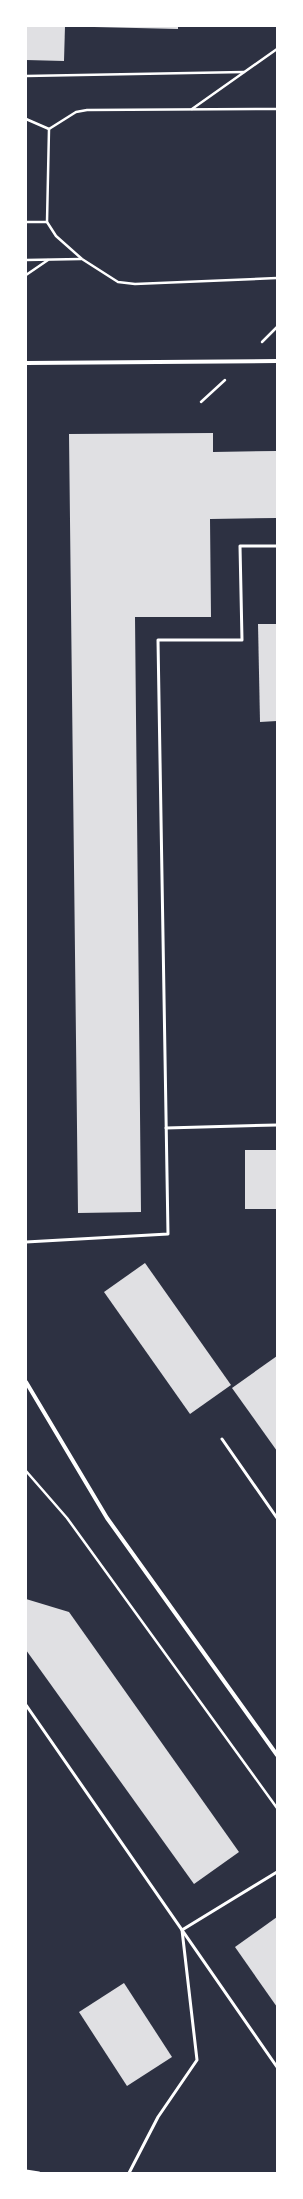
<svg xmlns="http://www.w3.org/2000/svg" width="303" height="2199" viewBox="0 0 303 2199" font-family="'PT Sans Narrow',sans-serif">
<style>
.building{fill:#e0e0e3}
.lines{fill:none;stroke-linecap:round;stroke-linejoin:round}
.path{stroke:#fff;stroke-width:2.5}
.service{stroke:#fff;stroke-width:3}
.minor{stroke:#fff;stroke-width:4}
</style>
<rect width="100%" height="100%" fill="#2d3142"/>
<!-- building -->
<g class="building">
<polygon points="26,26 65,26 64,61 26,60"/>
<polygon points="94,26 178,26 178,29 94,27"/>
<polygon points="213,433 213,452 277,451 277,518 210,519 211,617 135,617 141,1212 78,1213 69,434"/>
<polygon points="258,624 277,624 277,721 260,722"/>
<rect x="245" y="1150" width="32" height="59"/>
<polygon points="145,1263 231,1385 190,1414 104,1292"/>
<polygon points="277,1356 277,1451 232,1388"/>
<polygon points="26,1599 69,1612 239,1852 194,1884 26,1650"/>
<polygon points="277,1917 277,2007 235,1947"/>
<polygon points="124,1983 172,2057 127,2086 79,2012"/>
</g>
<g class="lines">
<!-- path -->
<g class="path">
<polyline points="26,76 244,72"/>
<polyline points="192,109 277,49"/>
<polyline points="26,119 49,129 76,112 87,110 277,109"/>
<polyline points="49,129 47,222 56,236 82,259 118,282 135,284 277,278"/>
<polyline points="26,222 47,222"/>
<polyline points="26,260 81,259"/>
<polyline points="26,275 48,260"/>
<polyline points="262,342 277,327"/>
<polyline points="201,402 225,380"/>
<polyline points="26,1471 67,1518 277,1808"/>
</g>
<!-- service -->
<g class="service">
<polyline points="166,1128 277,1125"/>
<polyline points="26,1242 168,1234 158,640 242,640 240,546 277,546"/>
<polyline points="222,1439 277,1518"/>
<polyline points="26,1705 277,2067"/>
<polyline points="26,2171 39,2173"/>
<polyline points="129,2173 158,2117 197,2060 182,1930 277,1872"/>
</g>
<!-- minor -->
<g class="minor">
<polyline points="26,363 277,361"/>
<polyline points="26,1382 107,1518 277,1755"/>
</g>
</g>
<!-- border -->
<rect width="303" height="2199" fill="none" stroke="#ffffff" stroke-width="54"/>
</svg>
